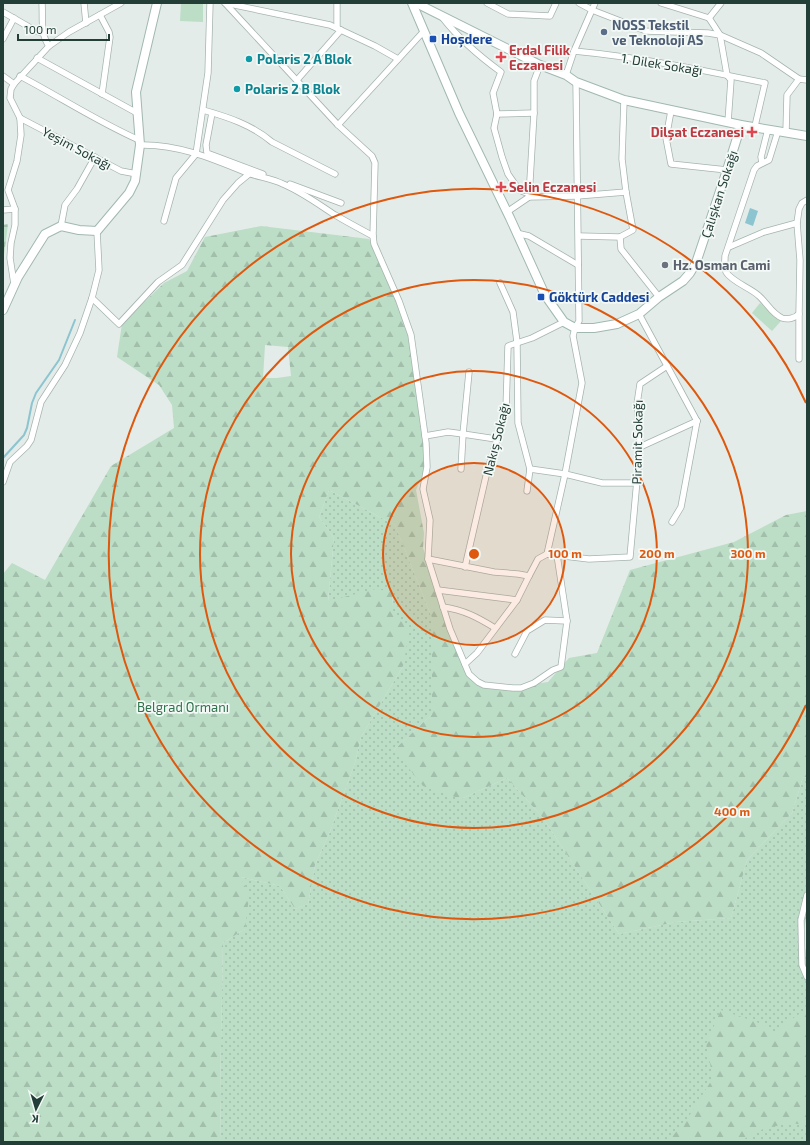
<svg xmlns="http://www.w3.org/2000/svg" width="810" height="1145" viewBox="0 0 810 1145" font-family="'Exo 2',sans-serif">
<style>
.grass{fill:url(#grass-dots)}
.forest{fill:url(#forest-firs);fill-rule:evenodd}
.pitch{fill:#bcddc6}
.water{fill:#8cc4d0}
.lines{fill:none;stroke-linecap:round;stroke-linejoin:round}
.stream{stroke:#8cc4d0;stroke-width:2}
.street-casing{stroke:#a6b4af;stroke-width:7}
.secondary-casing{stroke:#a1b8b1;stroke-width:10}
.street{stroke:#fff;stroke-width:5.5}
.secondary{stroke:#fff;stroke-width:8}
.ring{fill:none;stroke:#de580e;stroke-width:2}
.service-dot{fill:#5c6f8a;stroke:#f3f9f6;stroke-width:1.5}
.transit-dot{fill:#1a4fb4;stroke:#f3f9f6;stroke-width:1.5}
.health-dot{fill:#e0444e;stroke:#f3f9f6;stroke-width:1.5}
.culture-dot{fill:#0f9aa8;stroke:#f3f9f6;stroke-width:1.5}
.worship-dot{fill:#6b7280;stroke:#f3f9f6;stroke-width:1.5}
.labels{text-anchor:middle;stroke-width:3.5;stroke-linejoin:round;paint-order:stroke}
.service-label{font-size:13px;font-weight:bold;fill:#4e5e75;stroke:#f3f9f6;text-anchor:start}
.transit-label{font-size:13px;font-weight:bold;fill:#164399;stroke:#f3f9f6;text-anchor:start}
.health-label{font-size:13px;font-weight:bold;fill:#be3a42;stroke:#f3f9f6;text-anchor:start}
.culture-label{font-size:13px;font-weight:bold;fill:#0d838f;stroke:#f3f9f6;text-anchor:start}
.street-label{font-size:13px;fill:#233d37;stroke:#f3f9f6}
.worship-label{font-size:13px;font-weight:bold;fill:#5b616d;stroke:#f3f9f6;text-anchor:start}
.park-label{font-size:13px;fill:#2e734b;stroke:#f3f9f6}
.centre{fill:#de580e;stroke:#f3f9f6;stroke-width:2}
.ring-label{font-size:12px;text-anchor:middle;font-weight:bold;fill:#de580e;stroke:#f3f9f6;stroke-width:3.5;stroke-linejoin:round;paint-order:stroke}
</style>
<defs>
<pattern id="grass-dots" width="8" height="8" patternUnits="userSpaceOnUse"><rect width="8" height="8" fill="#bcddc6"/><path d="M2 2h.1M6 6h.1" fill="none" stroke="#a1bfab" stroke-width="1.8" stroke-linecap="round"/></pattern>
<pattern id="forest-firs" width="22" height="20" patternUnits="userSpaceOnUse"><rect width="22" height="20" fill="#bcddc6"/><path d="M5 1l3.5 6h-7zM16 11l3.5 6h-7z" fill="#a1bfab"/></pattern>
</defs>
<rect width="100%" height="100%" fill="#e3ece8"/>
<!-- grass -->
<polygon class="grass" points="329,490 395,525 432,618 432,714 394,750 461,799 507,778 543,818 619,934 676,922 731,918 747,860 792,813 803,777 807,778 807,916 802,937 807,957 807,1142 221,1142 220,1095 223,943 245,929 241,877 280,886 295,909 308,904 315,865 329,834 355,763 361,737 403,666 394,616 392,608 393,592 328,602 334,538 319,517"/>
<!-- forest -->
<g class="forest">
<polygon points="8,224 3,263 3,225"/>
<path d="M261 226 369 239 391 281 410 338 424 428 425 469 416 490 424 533 423 548 450 626 471 674 488 684 520 686 548 682 569 658 597 653 630 570 734 542 786 515 807 511V778L803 777 792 813 747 860 731 918 676 922 619 934 543 818 507 778 461 799 423 786 394 750 432 714V618L395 525 329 490 319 517 334 538 328 601 376 589 393 592C391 615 393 614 410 629L403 666 361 737 355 763 329 834 315 865 308 904 295 909 280 886 241 877 249 897 245 929 223 943 220 1095 221 1142H3V574L12 563 45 580 111 466 174 428 172 405 159 385 117 357 122 324 164 283 187 271 205 237ZM265 345 288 347 291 376 277 378H263Z"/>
<polygon points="721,1010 759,1023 774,1032 802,1012 807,1011 807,1125 790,1123 763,1129 738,1142 667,1142 686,1121 713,1078 706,1044"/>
</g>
<!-- pitch -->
<g class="pitch">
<polygon points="181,3 203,3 203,22 180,21"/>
<polygon points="760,303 781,321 772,331 752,313"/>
</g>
<!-- water -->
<polygon class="water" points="750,208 758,211 753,226 745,223"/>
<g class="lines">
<!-- stream -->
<polyline class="stream" points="3,458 24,435 27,428 32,403 36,393 59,360 75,320"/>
<defs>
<g id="street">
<path d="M42 3C43 18 40 34 49 46"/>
<polyline points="84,3 86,23"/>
<polyline points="225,3 338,125 372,156 375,163 373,236 374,244 399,301 411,335 426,443 427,467 423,489 430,520 428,559 450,629 469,674 478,682 484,685 513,688 521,688 534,683 553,670 561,667 567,621 557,555"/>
<polyline points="225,3 330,25 375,46 398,59"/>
<polyline points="487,3 508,14 550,16 556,3"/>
<polyline points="579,3 592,10 646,31 708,33 720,35 761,53 799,79 807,80"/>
<polyline points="661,3 709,18 720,35 727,75"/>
<polyline points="3,12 36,31 42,33"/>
<polyline points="100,15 109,32 110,37 102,94"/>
<path d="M442 17C459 39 479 56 501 72L493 93 497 114 494 128 502 157 508 174 519 190 529 194"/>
<polyline points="709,18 721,3"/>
<polyline points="337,28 337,3"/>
<polyline points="3,39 14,18"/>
<path d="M574 51C638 57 702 70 765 83L755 126"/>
<polyline points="37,58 137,113"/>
<polyline points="566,75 574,51 595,3"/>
<polyline points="727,75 731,80 728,122"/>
<polyline points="3,76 14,84"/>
<path d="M20 76C60 97 98 122 139 140"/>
<polyline points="297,80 341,30"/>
<path d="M203 110C228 117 252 125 272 142L335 174"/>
<polyline points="671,111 666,138 671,164 727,170"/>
<polyline points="212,113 206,145 207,153 263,174"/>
<polyline points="497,114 534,113"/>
<polyline points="20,118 121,171 137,174"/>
<polyline points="338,125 424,31"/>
<path d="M778 131 769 160 757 166 754 170 725 256C725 262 724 267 726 272 732 282 751 288 759 296 767 303 772 314 782 318 788 320 795 318 799 314L800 260 797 223 799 209 802 203 807 200"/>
<polyline points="786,132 787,95 799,79"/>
<path d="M140 145C177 144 211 158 245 172 257 177 271 178 283 184 302 192 318 204 335 215 347 222 360 229 373 236"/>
<polyline points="762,163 761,157 768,129"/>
<polyline points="290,184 341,203"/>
<polyline points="529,197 534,113 534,81 540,65"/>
<polyline points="3,210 15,209"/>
<polyline points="507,212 529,197 577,196 626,192"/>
<polyline points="164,221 176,178 196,154 208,73 210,3"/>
<polyline points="61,226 65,205 77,189 95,157"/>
<polyline points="97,231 99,270 92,298 119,324 158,282 182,265 223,200 238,183 249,174"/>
<polyline points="516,233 529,236 578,265"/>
<polyline points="579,236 620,237 633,230 626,192 622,159 624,100"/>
<polyline points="620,237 621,249 659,297"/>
<polyline points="729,247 764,232 797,223"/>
<polyline points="500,283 513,312 517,342 518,423 530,469 527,491"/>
<polyline points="14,284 10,258 11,243 15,225 15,209 8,190 17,161 21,135 20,118 10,98 11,89 14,84 49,46 69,32 121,3"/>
<polyline points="639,314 697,421"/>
<polyline points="799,359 799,314"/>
<polyline points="425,436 448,432 463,434 469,372"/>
<polyline points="640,447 697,421"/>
<polyline points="461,469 463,434 496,439"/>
<polyline points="530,469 565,474 602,483 637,483"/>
<polyline points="3,482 10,462 27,446 31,440 41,402 65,365 80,333 92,298"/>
<polyline points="672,522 681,507 697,421"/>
<polyline points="547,554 565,474 582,383 573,336 575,328 579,321 576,82"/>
<polyline points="547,554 589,559 630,557 640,447 637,404 640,384 667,366"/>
<polyline points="428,559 494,572 518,574 529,576 538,559 547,554"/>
<polyline points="465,567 486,476 506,409 508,346 532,338 564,322"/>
<polyline points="438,590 517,600"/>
<path d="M443 607C464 610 477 617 495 628"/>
<polyline points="515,654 527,631 545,620 567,621"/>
<polyline points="465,664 477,653 517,600 529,576"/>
<polyline points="807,895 801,920 802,965 807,977"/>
</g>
<g id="secondary">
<polyline points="412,3 459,113 510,218 545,295 564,322 575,328 594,328 617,324 639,314 659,297 683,281 690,273 696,263 727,170 741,125"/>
<polyline points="416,3 540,65 566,75 576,82 624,100 741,125 807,136"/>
<polyline points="3,310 18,277 45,234 61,226 79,230 97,231 129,193 135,181 140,145 136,92 157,3"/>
</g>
</defs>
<!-- street casing -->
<use href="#street" class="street-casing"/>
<!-- secondary casing -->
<use href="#secondary" class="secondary-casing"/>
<!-- street -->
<use href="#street" class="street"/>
<!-- secondary -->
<use href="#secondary" class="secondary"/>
</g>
<!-- distance rings -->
<circle cx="474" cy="554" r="91" fill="#de580e" fill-opacity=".12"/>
<g class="ring">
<circle cx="474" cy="554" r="91"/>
<circle cx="474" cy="554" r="183"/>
<circle cx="474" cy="554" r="274"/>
<path d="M806 705A365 365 0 1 1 806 403"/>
</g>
<!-- markers -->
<circle class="service-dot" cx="604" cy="32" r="4"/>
<g class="transit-dot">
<rect x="429" y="35" width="8" height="8" rx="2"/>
<rect x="537" y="293" width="8" height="8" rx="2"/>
</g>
<g class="health-dot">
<path d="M499 51h4v4h4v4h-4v4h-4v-4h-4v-4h4z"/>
<path d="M750 126h4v4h4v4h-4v4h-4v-4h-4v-4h4z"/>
<path d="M499 181h4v4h4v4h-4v4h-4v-4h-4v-4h4z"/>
</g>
<g class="culture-dot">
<circle cx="249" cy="59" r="4"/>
<circle cx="237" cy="89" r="4"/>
</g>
<circle class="worship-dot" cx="665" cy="265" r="4"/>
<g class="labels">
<!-- service labels -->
<g class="service-label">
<text x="612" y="30">NOSS Tekstil<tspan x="612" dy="15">ve Teknoloji AS</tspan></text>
</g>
<!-- transit labels -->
<g class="transit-label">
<text x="441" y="44">Hoşdere</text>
<text x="549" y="302">Göktürk Caddesi</text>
</g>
<!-- health labels -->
<g class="health-label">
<text x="509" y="55">Erdal Filik<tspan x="509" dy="15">Eczanesi</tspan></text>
<text x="744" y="137" text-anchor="end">Dilşat Eczanesi</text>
<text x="509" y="192">Selin Eczanesi</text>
</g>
<!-- culture labels -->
<g class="culture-label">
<text x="257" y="64">Polaris 2 A Blok</text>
<text x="245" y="94">Polaris 2 B Blok</text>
</g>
<!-- street labels -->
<g class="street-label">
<text transform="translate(662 64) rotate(9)" y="5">1. Dilek Sokağı</text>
<text transform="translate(77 148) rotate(28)" y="5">Yeşim Sokağı</text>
<text transform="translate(719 194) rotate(-72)" y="5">Çalışkan Sokağı</text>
<text transform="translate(496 439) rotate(-76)" y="5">Nakış Sokağı</text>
<text transform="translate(637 442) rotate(-89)" y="5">Piramit Sokağı</text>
</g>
<!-- worship labels -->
<g class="worship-label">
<text x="673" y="270">Hz. Osman Cami</text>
</g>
<!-- park labels -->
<g class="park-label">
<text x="183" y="712">Belgrad Ormanı</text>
</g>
</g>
<circle cx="474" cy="554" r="6" class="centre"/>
<g class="ring-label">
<text x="565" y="558">100 m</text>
<text x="657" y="558">200 m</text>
<text x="748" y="558">300 m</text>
<text x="732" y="816">400 m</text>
</g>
<!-- border -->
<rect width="810" height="1145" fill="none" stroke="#233d37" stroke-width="8"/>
<!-- north arrow -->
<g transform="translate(36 1109) rotate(185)" stroke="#f3f9f6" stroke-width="3" paint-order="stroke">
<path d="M0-3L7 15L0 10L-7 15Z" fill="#233d37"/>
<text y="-6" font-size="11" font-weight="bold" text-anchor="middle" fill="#233d37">K</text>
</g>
<!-- scale -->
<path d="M18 34v6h91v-6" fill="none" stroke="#233d37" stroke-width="2"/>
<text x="24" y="34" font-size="12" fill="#233d37" stroke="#f3f9f6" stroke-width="3" paint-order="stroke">100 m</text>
</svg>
